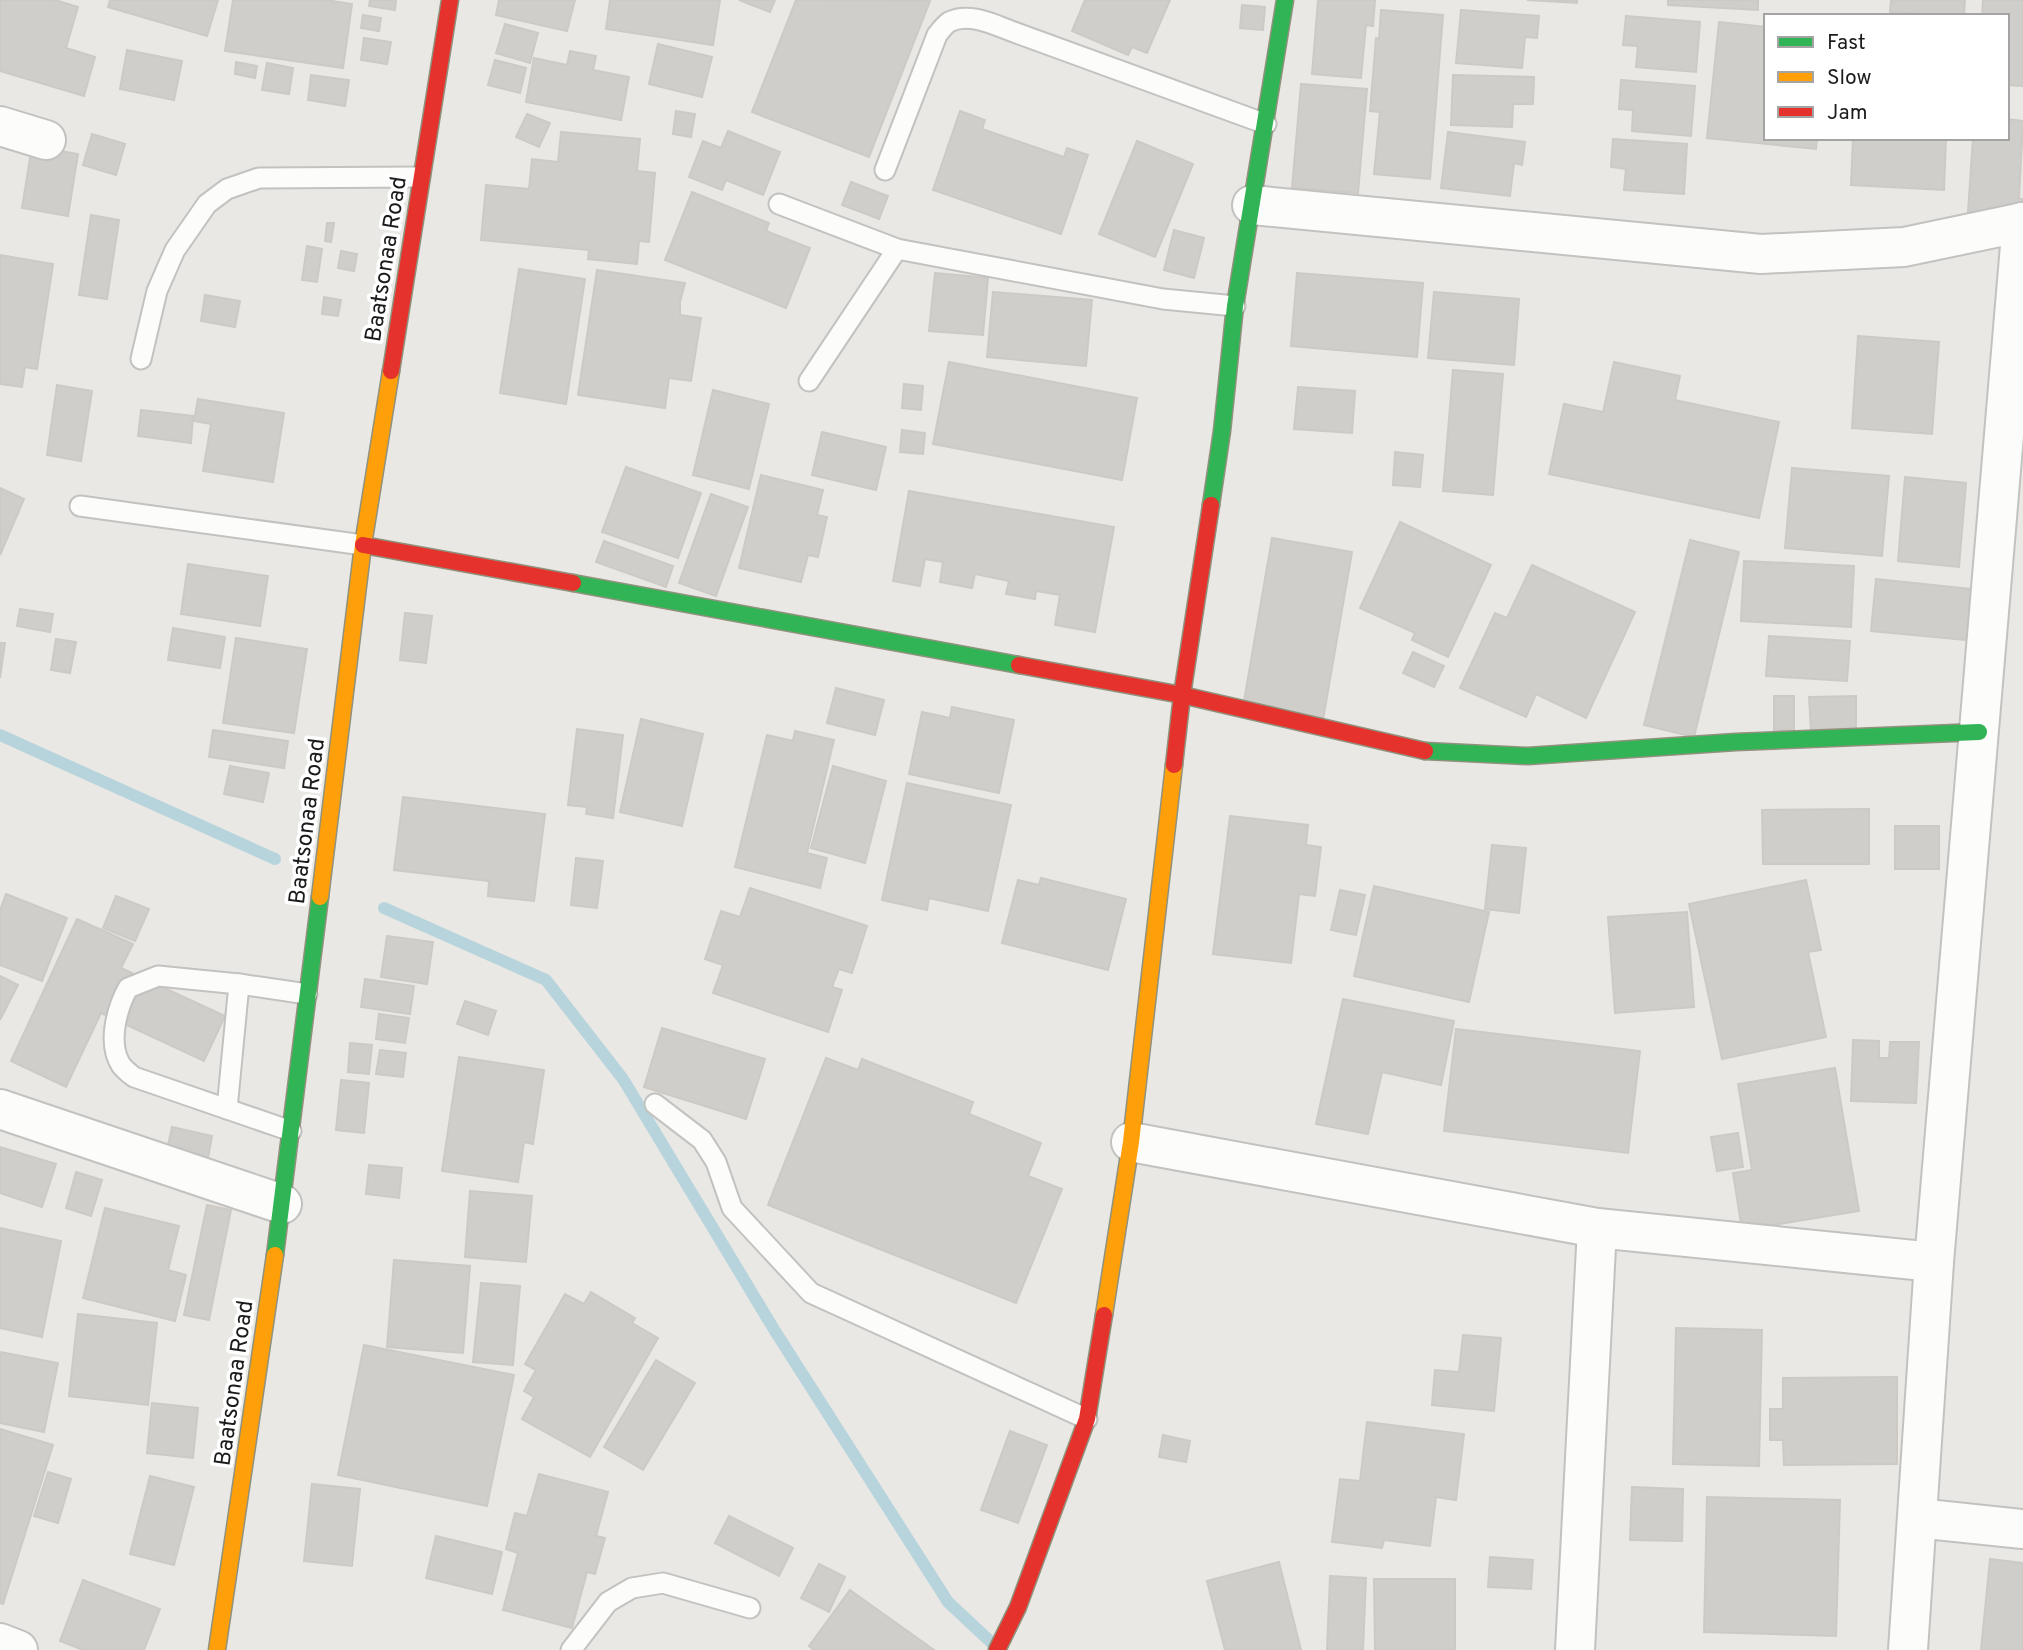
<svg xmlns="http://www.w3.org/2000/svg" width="2023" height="1650" viewBox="0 0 2023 1650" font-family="Overpass,sans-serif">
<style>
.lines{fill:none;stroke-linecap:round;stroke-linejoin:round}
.stream{stroke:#b7d4dd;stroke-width:12}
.building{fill:#d0cecb;stroke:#cdcac5;stroke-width:2}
.lane-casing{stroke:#c2c2c0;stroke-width:23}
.street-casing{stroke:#c2c2c0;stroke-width:42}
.fast-casing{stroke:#90927d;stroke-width:19}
.slow-casing{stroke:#90927d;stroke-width:19}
.jam-casing{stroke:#90927d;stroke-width:19}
.lane{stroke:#fcfcfb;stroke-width:19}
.street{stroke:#fcfcfb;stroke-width:38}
.fast{stroke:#30b455;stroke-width:16}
.slow{stroke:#ff9f0a;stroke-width:16}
.jam{stroke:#e5322d;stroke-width:16}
.labels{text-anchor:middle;stroke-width:7;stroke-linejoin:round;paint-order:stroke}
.street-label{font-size:23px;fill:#1b1b1b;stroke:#fff}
</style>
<rect width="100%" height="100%" fill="#eae8e4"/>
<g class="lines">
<!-- stream -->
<g class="stream">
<polyline points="0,735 275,859"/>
<polyline points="384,908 546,980 623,1079 775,1331 948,1602 995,1646"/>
</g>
</g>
<!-- building -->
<g class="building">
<polygon points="0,0 55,0 78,7 66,48 95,57 84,96 0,71"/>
<polygon points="110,0 218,0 207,36 108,7"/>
<polygon points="233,0 326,0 352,4 343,68 225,51"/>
<polygon points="370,0 396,0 395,10 369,6"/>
<polygon points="499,0 575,0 567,31 496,15"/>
<polygon points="610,0 720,0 713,45 606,29"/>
<polygon points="739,0 775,0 770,12"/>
<polygon points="796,0 930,1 869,157 752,112"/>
<polygon points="1085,0 1170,0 1147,53 1132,47 1128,55 1072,31"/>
<polygon points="1318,0 1375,0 1373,26 1366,25 1361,78 1312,74"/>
<polygon points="1527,0 1577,0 1577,3"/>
<polygon points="1668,0 1758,0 1758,10 1668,5"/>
<polygon points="1891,0 1965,0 1964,16 1890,12"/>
<polygon points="1983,0 2023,0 2023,86 2007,85 2007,16 1982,16"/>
<polygon points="1242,5 1265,7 1263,30 1240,28"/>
<polygon points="1381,10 1443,15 1430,179 1374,174 1380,112 1370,111 1376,38 1379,39"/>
<polygon points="1461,10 1539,16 1537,38 1525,37 1522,68 1456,63"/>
<polygon points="363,15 381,18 379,31 361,28"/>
<polygon points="1626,16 1700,22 1696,72 1636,67 1638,46 1623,45"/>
<polygon points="1719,22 1766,27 1766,138 1817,138 1816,149 1707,138"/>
<polygon points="505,24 538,33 530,63 496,53"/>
<polygon points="364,38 391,42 387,64 361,60"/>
<polygon points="658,44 712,57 702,97 649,84"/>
<polygon points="127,50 182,61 174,100 120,89"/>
<polygon points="570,51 596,56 593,70 629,77 621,120 526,102 534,58 567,65"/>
<polygon points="495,60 526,68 520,93 488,85"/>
<polygon points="236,62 257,66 255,78 235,74"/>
<polygon points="267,63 293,68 289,94 262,90"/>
<polygon points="311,75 349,80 345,106 308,100"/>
<polygon points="1453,75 1534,77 1533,104 1513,104 1512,127 1451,125"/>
<polygon points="1621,80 1695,86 1691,136 1632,131 1633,110 1619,109"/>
<polygon points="1301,84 1367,89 1358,193 1292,188"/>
<polygon points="676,111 695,114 691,137 673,134"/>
<polygon points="960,111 985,120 982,129 1064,157 1067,148 1088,155 1061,234 933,190"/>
<polygon points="527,114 550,123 539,147 516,137"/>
<polygon points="2007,119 2023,121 2019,199 2023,199 2023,216 1968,212 1973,138 2007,138"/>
<polygon points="728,131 780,152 763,195 726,180 722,190 689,177 703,141 721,148"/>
<polygon points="561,132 640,139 637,171 655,173 649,242 639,241 637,264 588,259 589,250 481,240 486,185 529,189 532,159 558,162"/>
<polygon points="1448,132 1525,142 1522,165 1514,163 1510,196 1441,188"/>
<polygon points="92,134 125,144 116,175 83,165"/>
<polygon points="1853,138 1946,138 1944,190 1851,185"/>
<polygon points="1613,139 1687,144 1684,194 1624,190 1626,169 1611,167"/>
<polygon points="1137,141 1193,164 1155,257 1099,234"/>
<polygon points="32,146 78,154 68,216 22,208"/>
<polygon points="851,182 888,196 879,219 842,205"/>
<polygon points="692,192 769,223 766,231 810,248 786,308 665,260"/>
<polygon points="91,215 119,220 107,299 79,295"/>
<polygon points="327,223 334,223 331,242 325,241"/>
<polygon points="1174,230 1204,238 1194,278 1164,270"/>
<polygon points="307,246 322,249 317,282 302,280"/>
<polygon points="341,251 357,254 354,271 338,268"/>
<polygon points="0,255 53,264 37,369 25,367 22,387 0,384"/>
<polygon points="519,269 585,279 566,404 500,393"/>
<polygon points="597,270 685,283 680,302 680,315 701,318 691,381 669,378 665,408 578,395"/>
<polygon points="935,273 988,278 983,335 929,331"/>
<polygon points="1297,273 1423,283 1417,357 1291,346"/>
<polygon points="993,292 1092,300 1086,366 987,357"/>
<polygon points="1434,292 1519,299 1514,365 1428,358"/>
<polygon points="205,295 240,301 235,327 201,321"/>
<polygon points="324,297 341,300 338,316 322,314"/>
<polygon points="1858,336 1939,342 1932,434 1852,428"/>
<polygon points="949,362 1137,398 1122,480 933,444"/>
<polygon points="1614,362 1680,376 1675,400 1779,422 1759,518 1549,474 1564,404 1603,412"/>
<polygon points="1453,370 1503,374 1493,495 1443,491"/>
<polygon points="904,384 923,386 921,410 902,408"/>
<polygon points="57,385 92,391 81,461 47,455"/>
<polygon points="1298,387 1355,391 1352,433 1294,429"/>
<polygon points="713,390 769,404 749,489 693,475"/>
<polygon points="198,399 284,413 273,482 203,471 211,424 194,421"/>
<polygon points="141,410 193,416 191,443 138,436"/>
<polygon points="902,430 925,433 923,454 900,452"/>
<polygon points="822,432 886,447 876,490 812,475"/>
<polygon points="1395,452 1423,455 1420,487 1393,485"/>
<polygon points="626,467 701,493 678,558 602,532"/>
<polygon points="1792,468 1889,476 1882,556 1785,548"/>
<polygon points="761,475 823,490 817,515 827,517 818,557 808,555 801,582 739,568"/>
<polygon points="1905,477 1966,483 1959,567 1898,561"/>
<polygon points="0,488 24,499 0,555"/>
<polygon points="909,491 1114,527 1095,632 1055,625 1060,595 1036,591 1035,599 1006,594 1009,581 975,574 972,588 940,582 943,562 925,559 920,586 893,581"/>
<polygon points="711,494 748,507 716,596 679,583"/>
<polygon points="1400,522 1491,565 1448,657 1412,640 1415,633 1360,608"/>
<polygon points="1272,538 1352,552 1323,720 1243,707"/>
<polygon points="1690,540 1739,552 1694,737 1644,725"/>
<polygon points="604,541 673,566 666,587 596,562"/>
<polygon points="1744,561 1854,566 1851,627 1741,621"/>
<polygon points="188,564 268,576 260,626 181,614"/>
<polygon points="1532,565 1635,612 1586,718 1536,694 1526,717 1460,688 1495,613 1507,618"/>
<polygon points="1876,579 1980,590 1976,641 1871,631"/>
<polygon points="20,609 53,614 50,632 17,626"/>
<polygon points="405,613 432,616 426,663 400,660"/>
<polygon points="173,628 225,637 220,668 168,660"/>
<polygon points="1769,636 1850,641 1847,681 1766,676"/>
<polygon points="236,638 307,649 294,733 223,723"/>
<polygon points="56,639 76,642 70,673 51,670"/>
<polygon points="0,643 5,643 0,678"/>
<polygon points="1413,652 1444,666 1434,687 1403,673"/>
<polygon points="836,688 884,700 875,735 827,723"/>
<rect x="1774" y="696" width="20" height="34"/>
<polygon points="1856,696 1856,728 1811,730 1809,697"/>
<polygon points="952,707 1014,720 999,793 909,774 922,712 950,718"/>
<polygon points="641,719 703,734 682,826 620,812"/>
<polygon points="577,729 623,735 613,818 586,814 587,807 568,805"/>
<polygon points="213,730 288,741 284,768 209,757"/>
<polygon points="795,731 834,740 807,853 827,858 820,888 735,867 767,735 793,741"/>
<polygon points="230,766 269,773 263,802 224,794"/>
<polygon points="833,766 886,781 865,863 811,848"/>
<polygon points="907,783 1011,805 988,911 929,898 927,910 882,900"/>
<polygon points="403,797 545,814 534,901 488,896 489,881 394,870"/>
<polygon points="1869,809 1869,864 1763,864 1762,810"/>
<polygon points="1230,816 1308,825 1306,845 1321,847 1315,896 1299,894 1291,963 1213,954"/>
<rect x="1895" y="826" width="44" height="43"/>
<polygon points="1492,845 1526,848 1519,913 1485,909"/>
<polygon points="576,858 603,861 597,908 571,905"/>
<polygon points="1041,878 1126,899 1108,970 1002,943 1018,880 1039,885"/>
<polygon points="1806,880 1821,950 1808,952 1826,1037 1722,1059 1689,904"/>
<polygon points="1374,886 1489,912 1469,1002 1354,976"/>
<polygon points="750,888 867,926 852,973 839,969 832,987 842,990 828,1032 713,993 723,965 705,959 721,911 740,917"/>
<polygon points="1340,890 1365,895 1356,935 1331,930"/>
<polygon points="6,894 67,918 42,981 0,965 0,910"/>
<polygon points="116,896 149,909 135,941 103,928"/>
<polygon points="1687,912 1694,1007 1615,1013 1608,917"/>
<polygon points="77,919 133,944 121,968 225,1016 204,1061 101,1013 66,1087 11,1061"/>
<polygon points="387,936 433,942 427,984 381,977"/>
<polygon points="0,976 18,985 0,1020"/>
<polygon points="365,979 414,986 410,1014 361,1007"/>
<polygon points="1343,999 1454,1021 1441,1085 1382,1072 1368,1134 1316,1124"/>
<polygon points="465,1001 496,1011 488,1035 457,1024"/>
<polygon points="379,1014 409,1018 405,1043 376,1039"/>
<polygon points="662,1028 765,1059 746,1119 644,1087"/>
<polygon points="1456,1029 1640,1051 1628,1153 1444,1131"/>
<polygon points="1853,1040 1879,1041 1879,1058 1889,1058 1890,1042 1919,1042 1916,1103 1851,1101"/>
<polygon points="350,1043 372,1045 369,1074 348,1072"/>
<polygon points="380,1050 406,1053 403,1077 376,1074"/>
<polygon points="459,1057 544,1070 533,1144 524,1142 518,1182 442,1171"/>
<polygon points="826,1058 858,1070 862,1059 973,1102 969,1114 1041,1143 1028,1176 1062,1189 1016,1303 768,1205"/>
<polygon points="1835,1068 1859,1211 1742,1230 1733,1173 1752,1170 1738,1084"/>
<polygon points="341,1080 369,1083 364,1133 336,1130"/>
<polygon points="172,1127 212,1136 207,1163 166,1155"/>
<polygon points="1738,1133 1743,1167 1717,1171 1711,1137"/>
<polygon points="0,1147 56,1164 42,1207 0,1193"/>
<polygon points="369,1165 402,1168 399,1198 366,1194"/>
<polygon points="76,1172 102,1180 91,1216 66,1208"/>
<polygon points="470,1191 532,1196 526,1262 465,1257"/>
<polygon points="207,1205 231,1210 209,1320 184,1315"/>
<polygon points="105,1208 179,1226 168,1270 186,1275 175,1321 83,1298"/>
<polygon points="0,1228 61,1241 42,1337 0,1328"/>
<polygon points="394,1260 470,1266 463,1353 387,1347"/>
<polygon points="481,1283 520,1286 513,1365 473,1362"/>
<polygon points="591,1292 635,1318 632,1323 658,1338 590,1457 522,1419 534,1397 524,1391 536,1370 525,1364 565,1294 584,1304"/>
<polygon points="78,1314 157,1323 148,1405 69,1396"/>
<polygon points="1676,1328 1762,1330 1759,1466 1673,1464"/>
<polygon points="1463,1335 1501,1338 1494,1411 1432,1405 1435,1370 1459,1372"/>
<polygon points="364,1345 514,1375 487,1506 338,1475"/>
<polygon points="0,1352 58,1363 44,1432 0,1423"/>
<polygon points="656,1360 695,1383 643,1470 604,1447"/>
<polygon points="1897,1377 1897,1464 1784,1465 1783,1440 1770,1440 1770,1409 1783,1409 1783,1378"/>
<polygon points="152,1403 198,1408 193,1458 147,1453"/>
<polygon points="1367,1422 1464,1434 1456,1500 1436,1497 1430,1546 1384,1540 1382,1548 1332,1542 1340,1479 1360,1481"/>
<polygon points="0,1429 53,1445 3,1604 0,1603"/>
<polygon points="1010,1431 1047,1445 1018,1523 981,1510"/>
<polygon points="1163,1435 1190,1441 1186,1462 1159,1457"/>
<polygon points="48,1472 71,1479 58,1523 34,1516"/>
<polygon points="539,1474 608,1492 596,1536 605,1538 595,1574 587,1572 572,1628 503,1610 518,1553 506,1549 515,1513 527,1516"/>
<polygon points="150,1476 194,1487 174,1565 130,1554"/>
<polygon points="312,1484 360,1489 352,1566 304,1561"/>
<polygon points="1632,1487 1683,1489 1682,1541 1630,1540"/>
<polygon points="1707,1497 1840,1500 1836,1636 1704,1632"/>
<polygon points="729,1516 793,1548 779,1576 715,1543"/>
<polygon points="436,1536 502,1552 492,1594 426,1578"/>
<polygon points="1490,1557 1533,1560 1531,1589 1488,1587"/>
<polygon points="1990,1559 2023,1563 2023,1650 1981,1650"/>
<polygon points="1279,1562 1301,1650 1225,1650 1207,1581"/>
<polygon points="819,1564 845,1577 829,1612 801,1598"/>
<polygon points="1330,1576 1366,1578 1363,1650 1327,1650"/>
<polygon points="1374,1579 1455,1579 1455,1650 1375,1650"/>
<polygon points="83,1580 160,1609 144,1650 83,1650 60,1641"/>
<polygon points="850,1590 934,1650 814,1650 809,1646"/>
</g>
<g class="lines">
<defs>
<g id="lane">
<path d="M885 170 937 35C940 31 945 25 949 22 968 12 993 24 1011 31L1266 124"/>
<polyline points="779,204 897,249 1163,299 1235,306"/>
<polyline points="141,359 157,291 175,250 207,204 227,189 259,178 420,177"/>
<polyline points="809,381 897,249"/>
<polyline points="80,506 363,545"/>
<polyline points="655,1104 702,1140 716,1162 732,1208 811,1293 1087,1419"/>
<polyline points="227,1109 239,984"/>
<path d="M291 1131 134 1077C130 1074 124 1069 121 1065 107 1043 117 1008 128 988L158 976 239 984 307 994"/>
<polyline points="571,1650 608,1602 632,1588 663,1583 750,1608"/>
</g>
<g id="street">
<polyline points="0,126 46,140"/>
<polyline points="1252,205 1761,254 1904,247 2023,222"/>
<polyline points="0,1109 282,1204"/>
<polyline points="1131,1142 1597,1228 1934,1262"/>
<polyline points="1917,1518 2023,1529"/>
<polyline points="0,1643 18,1650"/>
<polyline points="1575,1650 1597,1228"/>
<polyline points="1908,1650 1934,1262 2022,222"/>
</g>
<g id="fast">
<polyline points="1211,505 1222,431 1235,306 1285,0"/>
<polyline points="573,583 1019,665"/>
<polyline points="1425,751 1528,756 1736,742 1979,732"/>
<polyline points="275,1255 320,897"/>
</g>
<g id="slow">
<polyline points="320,897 363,545 391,371"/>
<polyline points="1104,1315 1131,1142 1174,765"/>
<polyline points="217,1650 275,1255"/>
</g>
<g id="jam">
<polyline points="391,371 450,0"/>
<polyline points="363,545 573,583"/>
<polyline points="1019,665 1182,695 1425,751"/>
<polyline points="1174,765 1182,695 1211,505"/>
<polyline points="997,1650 1018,1607 1087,1419 1104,1315"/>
</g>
</defs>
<!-- lane casing -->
<use href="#lane" class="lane-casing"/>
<!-- street casing -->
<use href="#street" class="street-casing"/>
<!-- fast casing -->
<use href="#fast" class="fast-casing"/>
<!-- slow casing -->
<use href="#slow" class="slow-casing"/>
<!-- jam casing -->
<use href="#jam" class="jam-casing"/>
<!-- lane -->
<use href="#lane" class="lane"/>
<!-- street -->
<use href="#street" class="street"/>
<!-- fast -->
<use href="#fast" class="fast"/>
<!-- slow -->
<use href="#slow" class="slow"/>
<!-- jam -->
<use href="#jam" class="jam"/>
</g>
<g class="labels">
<!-- street labels -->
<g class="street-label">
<text transform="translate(385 259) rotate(-81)" y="8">Baatsonaa Road</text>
<text transform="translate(306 821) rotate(-83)" y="8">Baatsonaa Road</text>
<text transform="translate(233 1383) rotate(-82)" y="8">Baatsonaa Road</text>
</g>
</g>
<!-- legend -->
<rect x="1764" y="14" width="245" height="126" fill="#ffffff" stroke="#a4a4a4" stroke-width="2"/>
<rect x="1778" y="37" width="35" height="10" fill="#30b455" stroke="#a4a4a4" stroke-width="2"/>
<text x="1827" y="49" font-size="21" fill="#1b1b1b">Fast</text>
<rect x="1778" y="72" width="35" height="10" fill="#ff9f0a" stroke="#a4a4a4" stroke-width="2"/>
<text x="1827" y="84" font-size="21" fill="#1b1b1b">Slow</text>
<rect x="1778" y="107" width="35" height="10" fill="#e5322d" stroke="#a4a4a4" stroke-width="2"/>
<text x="1827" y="119" font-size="21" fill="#1b1b1b">Jam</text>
</svg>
